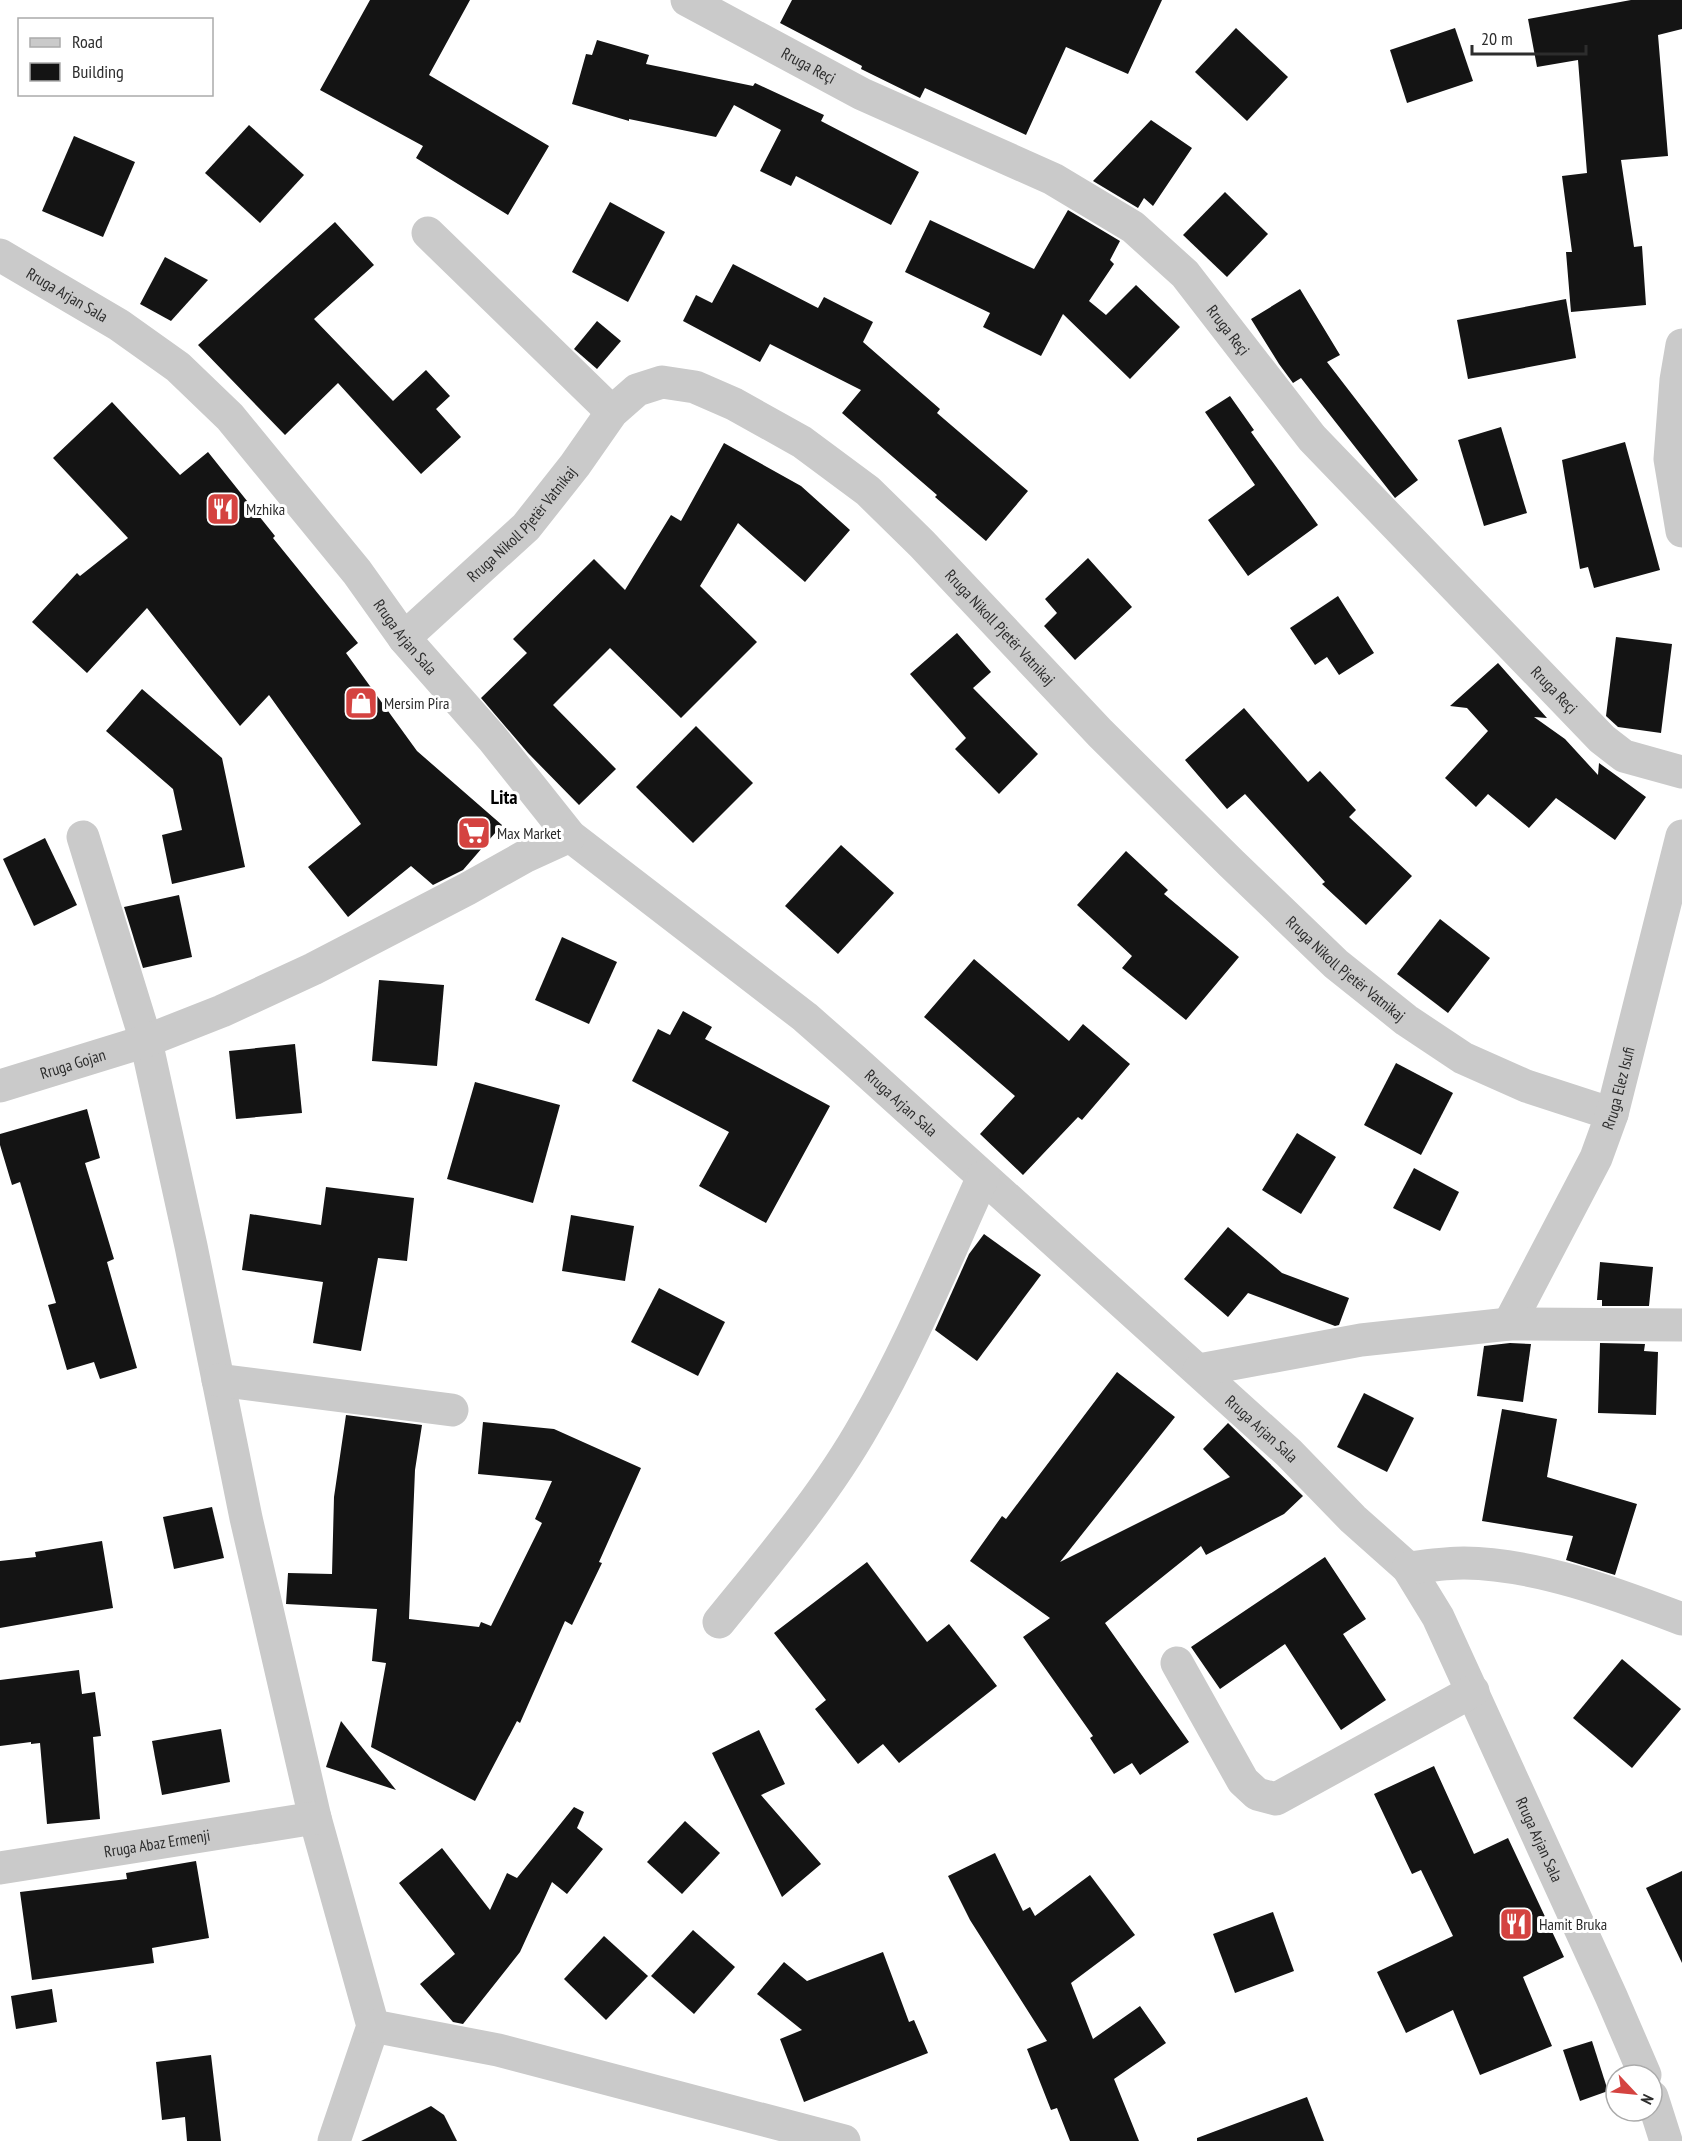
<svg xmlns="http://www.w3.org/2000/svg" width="1682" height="2141" viewBox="0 0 1682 2141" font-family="'PT Sans Narrow',sans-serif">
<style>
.building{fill:#141414}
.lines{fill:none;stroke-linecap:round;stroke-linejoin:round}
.minor{stroke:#cacaca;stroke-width:33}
.labels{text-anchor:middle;stroke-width:6;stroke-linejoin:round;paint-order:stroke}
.street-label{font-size:16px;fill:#2d2d2d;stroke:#fff}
.poi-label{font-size:16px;fill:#2d2d2d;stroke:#fff;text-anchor:start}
.quarter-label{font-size:20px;font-weight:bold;fill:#000;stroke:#fff}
</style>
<rect width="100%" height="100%" fill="#fff"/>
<!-- building -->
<g class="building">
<polygon points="370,0 470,0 429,75 549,146 508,215 416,158 423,146 320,90"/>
<polygon points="792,0 1162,0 1128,74 1066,47 1026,135 925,88 920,98 861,69 862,66 780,23"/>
<polygon points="1631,0 1682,0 1682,29 1658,35 1668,156 1621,160 1634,247 1642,246 1646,305 1571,312 1566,252 1572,252 1562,176 1587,173 1578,60 1537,67 1528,19"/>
<polygon points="1236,28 1288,77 1247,121 1195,72"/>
<polygon points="1455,28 1473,81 1407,103 1390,50"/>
<polygon points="597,40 649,55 646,64 753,86 755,83 824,115 821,121 919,172 891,225 796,176 791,186 760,171 781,130 734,105 716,137 629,119 629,121 572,104 586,54 592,55"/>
<polygon points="1151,120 1192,148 1153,206 1144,198 1138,208 1093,181"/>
<polygon points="249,125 304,175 260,223 205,173"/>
<polygon points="74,136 135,162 103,237 42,211"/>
<polygon points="1225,192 1268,234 1227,277 1183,235"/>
<polygon points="610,202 665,232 628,302 572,272"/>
<polygon points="1068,210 1120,241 1110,260 1114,264 1089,301 1106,315 1136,285 1180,327 1130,379 1063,314 1041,356 983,327 990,313 905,272 930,220 1034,269"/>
<polygon points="335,222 374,265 314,319 393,401 426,370 450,396 436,409 461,437 421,474 338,383 285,435 198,345"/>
<polygon points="165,257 208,280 171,321 140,304"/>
<polygon points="733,264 818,308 824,297 873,322 863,342 940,409 937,413 1028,491 986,541 935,497 937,495 842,413 861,390 770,344 760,362 683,321 696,295 712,303"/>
<polygon points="1300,289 1340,355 1327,362 1418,480 1395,498 1301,378 1293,383 1279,364 1251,319"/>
<polygon points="1566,299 1576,358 1468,379 1457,320"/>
<polygon points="597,321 621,341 597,369 574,349"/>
<polygon points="1230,396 1254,430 1251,432 1318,525 1248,576 1208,520 1255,485 1205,412"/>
<polygon points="112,402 180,475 208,452 275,536 273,538 358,643 346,653 417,751 502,825 463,870 433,885 411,866 348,917 308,867 361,824 269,695 240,726 147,608 87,673 32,622 77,573 80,576 128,538 53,458"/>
<polygon points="1501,427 1527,513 1484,526 1458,440"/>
<polygon points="1625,442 1660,570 1594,588 1588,567 1580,569 1562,460"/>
<polygon points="724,443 801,486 850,530 805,582 738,523 700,586 757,642 681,718 610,648 553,705 616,769 579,805 528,753 481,698 527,653 513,639 594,559 625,590 671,515 681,521"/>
<polygon points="1088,558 1132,607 1075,660 1044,626 1057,613 1045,599"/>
<polygon points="1338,596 1374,653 1339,675 1327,657 1315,665 1290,628"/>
<polygon points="957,633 991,672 973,688 1038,754 999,794 955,749 966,738 910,674"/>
<polygon points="1616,637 1672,644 1661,733 1618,727 1606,716"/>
<polygon points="1498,663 1547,718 1534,717 1565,739 1598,775 1599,763 1646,797 1615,840 1556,798 1529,828 1488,794 1476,807 1445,778 1488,731 1467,708 1450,706"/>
<polygon points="142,689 222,758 245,867 172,884 162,835 182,830 173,789 106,731"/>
<polygon points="1244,708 1308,782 1320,771 1356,810 1349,817 1412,876 1366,925 1322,884 1325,882 1245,794 1227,809 1185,760"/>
<polygon points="696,726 753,783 693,843 636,787"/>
<polygon points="45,838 77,905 34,926 3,859"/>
<polygon points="841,845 894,893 838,954 785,906"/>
<polygon points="1126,851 1168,890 1164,894 1239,957 1186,1020 1122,968 1132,956 1077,905"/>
<polygon points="179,895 192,957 143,968 124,907"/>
<polygon points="1440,919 1490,958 1448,1013 1397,974"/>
<polygon points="562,937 617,962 589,1024 535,1000"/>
<polygon points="974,959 1069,1041 1083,1024 1130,1064 1082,1120 1078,1117 1023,1175 980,1134 1015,1096 924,1017"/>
<polygon points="379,980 444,985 437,1066 372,1061"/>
<polygon points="683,1011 712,1027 705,1039 830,1106 766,1223 699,1186 729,1132 632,1081 658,1029 670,1035"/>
<polygon points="295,1044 302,1113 236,1119 229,1051"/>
<polygon points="1396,1063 1453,1093 1421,1155 1364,1125"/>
<polygon points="475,1082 560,1105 533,1203 447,1179"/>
<polygon points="87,1109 100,1158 85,1163 114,1259 107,1262 137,1368 100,1379 94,1362 67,1370 48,1305 56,1303 20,1182 12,1185 0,1145 0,1134"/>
<polygon points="1297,1133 1336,1157 1301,1214 1262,1190"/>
<polygon points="1414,1168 1459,1192 1440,1231 1393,1208"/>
<polygon points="326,1187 414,1198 407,1261 378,1258 361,1351 313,1343 323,1282 242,1270 250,1214 321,1225"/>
<polygon points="571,1215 634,1226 625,1281 562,1271"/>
<polygon points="1228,1227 1282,1273 1349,1298 1339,1325 1335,1326 1248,1293 1228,1317 1184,1279"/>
<polygon points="984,1234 1041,1275 977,1361 935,1330 969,1254"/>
<polygon points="1600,1262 1653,1267 1649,1306 1602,1306 1602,1300 1597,1300"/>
<polygon points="659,1288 725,1322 698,1376 631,1342"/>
<polygon points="1510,1343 1531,1344 1523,1402 1477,1396 1484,1346"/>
<polygon points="1600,1343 1645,1344 1644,1351 1658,1352 1656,1415 1598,1413"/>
<polygon points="1117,1372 1175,1417 1060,1562 1230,1477 1203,1449 1228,1423 1303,1496 1284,1514 1206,1555 1201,1546 1105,1623 1189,1742 1140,1775 1132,1763 1114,1774 1090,1738 1093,1736 1023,1637 1050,1618 970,1561 1002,1516 1006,1519"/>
<polygon points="1364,1393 1414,1418 1387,1472 1337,1447"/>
<polygon points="1502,1409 1557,1419 1547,1477 1637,1504 1615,1575 1566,1560 1573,1536 1482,1521"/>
<polygon points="346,1415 422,1425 415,1470 409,1619 479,1627 481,1622 491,1626 542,1523 535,1519 552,1481 478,1474 483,1422 554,1429 641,1468 599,1562 602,1563 572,1625 565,1621 520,1723 517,1721 475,1801 371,1747 386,1663 372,1661 377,1609 286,1604 288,1573 332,1574 334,1497"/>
<polygon points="212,1507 224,1558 174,1569 163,1517"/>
<polygon points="102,1541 113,1608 0,1628 0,1561 36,1557 35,1552"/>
<polygon points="1325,1557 1366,1619 1343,1634 1386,1700 1341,1730 1285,1644 1220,1689 1191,1647"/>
<polygon points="867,1562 927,1642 949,1624 997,1686 899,1763 883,1744 858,1764 815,1709 826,1700 774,1633"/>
<polygon points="1622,1659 1681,1709 1632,1768 1573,1718"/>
<polygon points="79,1670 82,1694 95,1692 101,1736 93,1737 100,1819 47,1824 40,1743 31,1744 31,1742 0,1746 0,1680"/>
<polygon points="341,1721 396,1790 326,1767"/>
<polygon points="221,1729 230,1782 162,1795 152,1741"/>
<polygon points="759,1730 785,1784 761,1795 821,1864 782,1897 712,1753"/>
<polygon points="1434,1766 1474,1854 1508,1838 1564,1957 1523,1977 1552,2046 1480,2075 1453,2010 1406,2033 1377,1972 1453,1936 1421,1870 1412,1874 1374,1794"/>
<polygon points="574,1807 584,1812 577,1828 603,1849 567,1894 552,1882 520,1952 463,2024 453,2022 420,1984 455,1954 399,1883 442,1848 490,1910 507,1873 517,1878"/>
<polygon points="685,1821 720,1853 682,1894 647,1862"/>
<polygon points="995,1853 1023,1911 1030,1907 1035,1916 1090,1875 1135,1935 1071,1983 1093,2039 1140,2006 1166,2043 1114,2079 1139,2141 1070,2141 1057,2108 1051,2110 1027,2049 1047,2041 970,1920 948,1876"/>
<polygon points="196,1861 209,1938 152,1948 154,1963 32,1980 20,1892 127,1879 126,1873"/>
<polygon points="1682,1871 1682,1963 1646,1888"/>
<polygon points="1273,1912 1294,1971 1235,1993 1213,1934"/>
<polygon points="693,1930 735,1967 694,2014 651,1976"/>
<polygon points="604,1936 648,1976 606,2020 564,1979"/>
<polygon points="883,1952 909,2022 914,2020 928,2053 804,2102 780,2039 802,2030 757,1994 784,1962 807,1981"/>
<polygon points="52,1989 57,2022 16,2029 11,1996"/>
<polygon points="1592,2041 1608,2091 1580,2101 1563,2050"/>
<polygon points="211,2055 221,2141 187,2141 185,2117 162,2120 156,2062"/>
<polygon points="1307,2097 1324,2141 1197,2141 1197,2138"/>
<polygon points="431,2106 444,2115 457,2141 361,2141"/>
</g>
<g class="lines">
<!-- minor -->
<g class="minor">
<path id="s1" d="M687 0 862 94 1053 179 1133 227 1185 274 1312 438 1602 739 1624 756 1682 772"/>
<polyline points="428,233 612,412"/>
<path id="s2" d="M0 255 119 325 178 367 230 417 357 572 404 638 492 738 570 836 805 1017 854 1060 1289 1453 1353 1519 1408 1568 1438 1617 1611 1996 1645 2075"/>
<polyline points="1682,345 1676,380 1670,459 1682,531"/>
<path id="s3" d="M404 638 526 527 575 465 612 412 637 390 662 382 695 387 734 404 802 442 868 491 922 544 1100 733 1231 863 1336 964 1406 1020 1463 1058 1526 1086 1612 1114"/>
<polyline points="83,837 146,1041 191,1246 246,1518 315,1818 373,2026 334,2141"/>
<path id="s4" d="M0 1086 146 1041 222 1011 313 969 467 889 524 857 570 836"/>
<path id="s5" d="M1509 1324 1596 1158 1612 1114 1682 836"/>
<polyline points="1199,1370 1361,1340 1509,1324 1682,1325"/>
<polyline points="218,1380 452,1410"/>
<path d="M1408 1568C1426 1566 1445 1563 1464 1563 1537 1564 1614 1593 1682 1619"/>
<path d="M719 1622C770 1559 825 1495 865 1424 911 1345 945 1260 983 1177"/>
<polyline points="1177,1663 1243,1781 1257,1794 1276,1799 1473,1691"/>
<path id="s6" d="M0 1868 315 1818"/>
<polyline points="373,2026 498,2050 844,2141"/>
<polyline points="1652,2097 1666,2141"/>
</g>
</g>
<!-- icons -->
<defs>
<symbol id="restaurant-square" viewBox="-11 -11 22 22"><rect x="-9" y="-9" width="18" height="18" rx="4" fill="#d44340" stroke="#fff"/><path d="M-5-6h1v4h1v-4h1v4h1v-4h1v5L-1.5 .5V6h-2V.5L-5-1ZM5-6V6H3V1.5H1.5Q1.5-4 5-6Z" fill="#fff"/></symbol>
<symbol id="shop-square" viewBox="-11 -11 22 22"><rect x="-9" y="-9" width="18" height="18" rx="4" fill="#d44340" stroke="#fff"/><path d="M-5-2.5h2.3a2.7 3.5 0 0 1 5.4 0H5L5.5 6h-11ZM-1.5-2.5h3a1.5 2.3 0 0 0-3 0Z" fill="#fff"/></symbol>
<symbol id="supermarket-square" viewBox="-11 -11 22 22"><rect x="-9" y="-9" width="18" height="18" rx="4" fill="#d44340" stroke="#fff"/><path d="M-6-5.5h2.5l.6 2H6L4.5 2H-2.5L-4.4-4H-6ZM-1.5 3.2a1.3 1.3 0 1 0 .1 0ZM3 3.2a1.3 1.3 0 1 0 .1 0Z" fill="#fff"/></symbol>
</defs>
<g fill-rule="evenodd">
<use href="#restaurant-square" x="204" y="490" width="38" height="38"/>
<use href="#shop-square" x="342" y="684" width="38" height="38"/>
<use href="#supermarket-square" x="455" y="814" width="38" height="38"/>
<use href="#restaurant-square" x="1497" y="1905" width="38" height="38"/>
</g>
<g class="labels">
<!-- street labels -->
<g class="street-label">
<text dy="6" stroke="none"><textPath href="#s1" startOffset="138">Rruga Reçi</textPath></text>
<text dy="6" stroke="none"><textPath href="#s2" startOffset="78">Rruga Arjan Sala</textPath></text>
<text dy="6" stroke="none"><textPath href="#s1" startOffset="642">Rruga Reçi</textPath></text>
<text dy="6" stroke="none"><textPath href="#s3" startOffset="164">Rruga Nikoll Pjetër Vatnikaj</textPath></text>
<text dy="6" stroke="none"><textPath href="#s3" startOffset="794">Rruga Nikoll Pjetër Vatnikaj</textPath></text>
<text dy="6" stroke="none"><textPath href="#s2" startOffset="564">Rruga Arjan Sala</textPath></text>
<text dy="6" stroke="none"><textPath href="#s1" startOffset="1128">Rruga Reçi</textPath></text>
<text dy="6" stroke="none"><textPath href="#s3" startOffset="1280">Rruga Nikoll Pjetër Vatnikaj</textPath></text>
<text dy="6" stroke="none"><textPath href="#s4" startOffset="76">Rruga Gojan</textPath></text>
<text dy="6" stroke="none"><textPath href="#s5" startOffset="261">Rruga Elez Isufi</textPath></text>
<text dy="6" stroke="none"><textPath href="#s2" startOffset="1248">Rruga Arjan Sala</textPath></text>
<text dy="6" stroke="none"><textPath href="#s2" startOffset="1734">Rruga Arjan Sala</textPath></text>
<text dy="6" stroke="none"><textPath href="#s2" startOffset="2238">Rruga Arjan Sala</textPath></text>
<text dy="6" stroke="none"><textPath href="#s6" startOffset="159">Rruga Abaz Ermenji</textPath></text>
</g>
<!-- poi labels -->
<g class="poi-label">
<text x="246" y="515">Mzhika</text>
<text x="384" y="709">Mersim Pira</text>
<text x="497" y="839">Max Market</text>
<text x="1539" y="1930">Hamit Bruka</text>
</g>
<!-- quarter labels -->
<g class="quarter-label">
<text x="504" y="804">Lita</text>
</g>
</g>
<!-- legend -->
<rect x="18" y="18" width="195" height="78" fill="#ffffff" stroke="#ababab" stroke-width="1.5"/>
<rect x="30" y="38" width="30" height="9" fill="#cacaca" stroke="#ababab" stroke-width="1.5"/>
<text x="72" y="48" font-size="18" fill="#2d2d2d">Road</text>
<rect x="30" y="63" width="30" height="18" fill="#141414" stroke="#ababab" stroke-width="1.5"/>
<text x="72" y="78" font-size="18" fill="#2d2d2d">Building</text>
<!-- north arrow -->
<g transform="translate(1634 2093) rotate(116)"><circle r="28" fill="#ffffff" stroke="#ababab" stroke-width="1.5"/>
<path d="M0-4.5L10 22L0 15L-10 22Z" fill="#d44340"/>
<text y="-9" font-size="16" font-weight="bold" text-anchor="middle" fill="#2d2d2d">N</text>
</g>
<!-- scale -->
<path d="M1472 45v9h114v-9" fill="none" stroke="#2d2d2d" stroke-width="3"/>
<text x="1481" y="45" font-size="18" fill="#2d2d2d" stroke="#ffffff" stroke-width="4.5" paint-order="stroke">20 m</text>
</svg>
